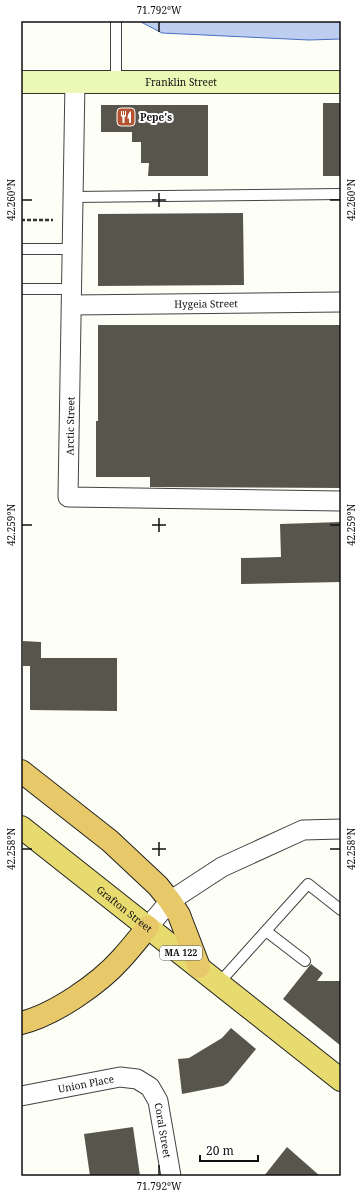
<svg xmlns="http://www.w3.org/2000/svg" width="362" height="1197" viewBox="0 0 362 1197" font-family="'Noto Serif',serif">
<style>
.water{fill:#bdcef1;stroke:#4a6ec2}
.building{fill:#58554d}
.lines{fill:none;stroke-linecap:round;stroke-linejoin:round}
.service-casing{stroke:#434343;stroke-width:12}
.minor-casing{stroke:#434343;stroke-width:21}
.secondary-casing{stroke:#323232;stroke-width:24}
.trunk-casing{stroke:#212121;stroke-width:24}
.motorway-casing{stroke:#212121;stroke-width:24}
.path{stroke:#323232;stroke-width:2.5;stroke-dasharray:4 2;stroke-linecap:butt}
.service{stroke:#fff;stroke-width:10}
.minor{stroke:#fff;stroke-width:19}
.secondary{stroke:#ebf8b6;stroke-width:22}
.trunk{stroke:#e7db70;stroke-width:22}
.motorway{stroke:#e8c969;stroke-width:22}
.ticks{fill:none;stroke:#101010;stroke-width:1.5}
.labels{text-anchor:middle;stroke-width:4;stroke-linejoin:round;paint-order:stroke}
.shield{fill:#fff;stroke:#585858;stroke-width:1}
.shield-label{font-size:9px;font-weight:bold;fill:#101010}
.street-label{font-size:10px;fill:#101010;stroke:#fff}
.poi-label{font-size:10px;font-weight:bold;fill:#101010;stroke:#fff;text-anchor:start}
.neatline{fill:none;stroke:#101010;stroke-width:1.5}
.ticks-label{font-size:10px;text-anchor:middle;fill:#101010}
</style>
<rect width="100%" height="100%" fill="#fdfef5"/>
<!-- water -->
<polygon class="water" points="141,21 341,21 341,39 309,40 162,33 141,22"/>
<!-- building -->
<g class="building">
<rect x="323" y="103" width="18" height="73"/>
<polygon points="101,105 208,105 208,176 148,176 149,163 141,163 141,142 132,142 132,132 101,132"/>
<polygon points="243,213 244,285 98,286 98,214"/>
<polygon points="98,325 341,325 341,488 150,487 150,477 96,477 96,421 98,421"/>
<polygon points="341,522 341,582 241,584 241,558 281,557 280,524"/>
<polygon points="23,641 41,642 41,658 117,658 117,711 30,710 30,666 23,666"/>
<polygon points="311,964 323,973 317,981 341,981 341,1046 283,999"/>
<polygon points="231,1028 256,1049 228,1083 223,1086 182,1094 178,1059 189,1058 222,1038"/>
<polygon points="133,1127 140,1176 90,1176 84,1134"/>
<polygon points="287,1147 320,1176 264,1176"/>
</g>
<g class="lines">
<defs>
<g id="service">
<polyline points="116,81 116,21"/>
<polyline points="73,197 341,194"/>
<polyline points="21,249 72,249"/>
<polyline points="21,289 72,289"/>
<polyline points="266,931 305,961"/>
<polyline points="219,983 308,884 341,910"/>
</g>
<g id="minor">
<polyline points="75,81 68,497 341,501"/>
<path id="s1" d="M72 305 341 302"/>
<polyline points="148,927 170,901 222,867 303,830 341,829"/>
<path id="s2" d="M21 1096 120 1077 137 1079 150 1087 158 1101 171 1176"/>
</g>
<g id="secondary">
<path id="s3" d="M21 82H341"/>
</g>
<g id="trunk">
<path id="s4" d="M21 827 341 1080"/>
</g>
<g id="motorway">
<polyline points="21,771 110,841 158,886 170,901 179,915 199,967"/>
<path d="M21 1023C54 1015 99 984 122 958 131 948 139 938 148 927"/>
</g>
</defs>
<!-- service casing -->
<use href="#service" class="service-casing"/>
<!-- minor casing -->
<use href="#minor" class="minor-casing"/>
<!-- secondary casing -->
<use href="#secondary" class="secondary-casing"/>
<!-- trunk casing -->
<use href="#trunk" class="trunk-casing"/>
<!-- motorway casing -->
<use href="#motorway" class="motorway-casing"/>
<!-- path -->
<polyline class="path" points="21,220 53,220"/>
<!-- service -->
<use href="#service" class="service"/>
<!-- minor -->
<use href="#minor" class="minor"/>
<!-- secondary -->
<use href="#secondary" class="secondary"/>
<!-- trunk -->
<use href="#trunk" class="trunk"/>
<!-- motorway -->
<use href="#motorway" class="motorway"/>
</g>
<!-- ticks -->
<path class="ticks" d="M159 22V32M159 193V207M22 200H32M152 200H166M330 200H340M159 518V532M22 525H32M152 525H166M330 525H340M159 842V856M22 849H32M152 849H166M330 849H340M159 1165V1175"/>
<!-- icons -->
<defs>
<symbol id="restaurant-square" viewBox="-11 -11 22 22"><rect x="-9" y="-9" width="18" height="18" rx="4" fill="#b55433" stroke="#fff"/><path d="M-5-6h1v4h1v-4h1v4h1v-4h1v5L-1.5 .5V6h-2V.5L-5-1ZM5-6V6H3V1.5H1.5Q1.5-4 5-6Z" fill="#fff"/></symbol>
</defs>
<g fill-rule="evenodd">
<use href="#restaurant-square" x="115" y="106" width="22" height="22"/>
</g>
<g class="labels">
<!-- shield labels -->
<rect class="shield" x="160" y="946" width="42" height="14" rx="3"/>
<g class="shield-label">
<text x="181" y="956">MA 122</text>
</g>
<!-- street labels -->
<g class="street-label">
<text dy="4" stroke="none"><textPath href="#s3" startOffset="160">Franklin Street</textPath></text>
<text dy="4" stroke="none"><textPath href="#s1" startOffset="134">Hygeia Street</textPath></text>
<text transform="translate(70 426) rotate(-89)" y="4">Arctic Street</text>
<text dy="4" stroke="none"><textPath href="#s4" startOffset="132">Grafton Street</textPath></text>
<text dy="4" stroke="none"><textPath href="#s2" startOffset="66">Union Place</textPath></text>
<text dy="4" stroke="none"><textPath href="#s2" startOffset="179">Coral Street</textPath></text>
</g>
<!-- poi labels -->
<g class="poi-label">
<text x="140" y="121">Pepe's</text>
</g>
</g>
<!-- border -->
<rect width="362" height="1197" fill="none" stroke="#ffffff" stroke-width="44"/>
<!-- scale -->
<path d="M200 1155v6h58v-6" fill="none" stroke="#101010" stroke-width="2"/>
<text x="206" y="1155" font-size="12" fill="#101010" stroke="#ffffff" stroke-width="3" paint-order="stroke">20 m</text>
<rect x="22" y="22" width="318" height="1153" class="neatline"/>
<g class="ticks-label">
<text x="159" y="14">71.792°W</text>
<text transform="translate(11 200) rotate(-90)" y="4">42.260°N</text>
<text transform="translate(351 200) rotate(-90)" y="4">42.260°N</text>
<text transform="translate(11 525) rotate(-90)" y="4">42.259°N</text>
<text transform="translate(351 525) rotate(-90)" y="4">42.259°N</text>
<text transform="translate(11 849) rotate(-90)" y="4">42.258°N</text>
<text transform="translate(351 849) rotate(-90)" y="4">42.258°N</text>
<text x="159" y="1190">71.792°W</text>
</g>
</svg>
